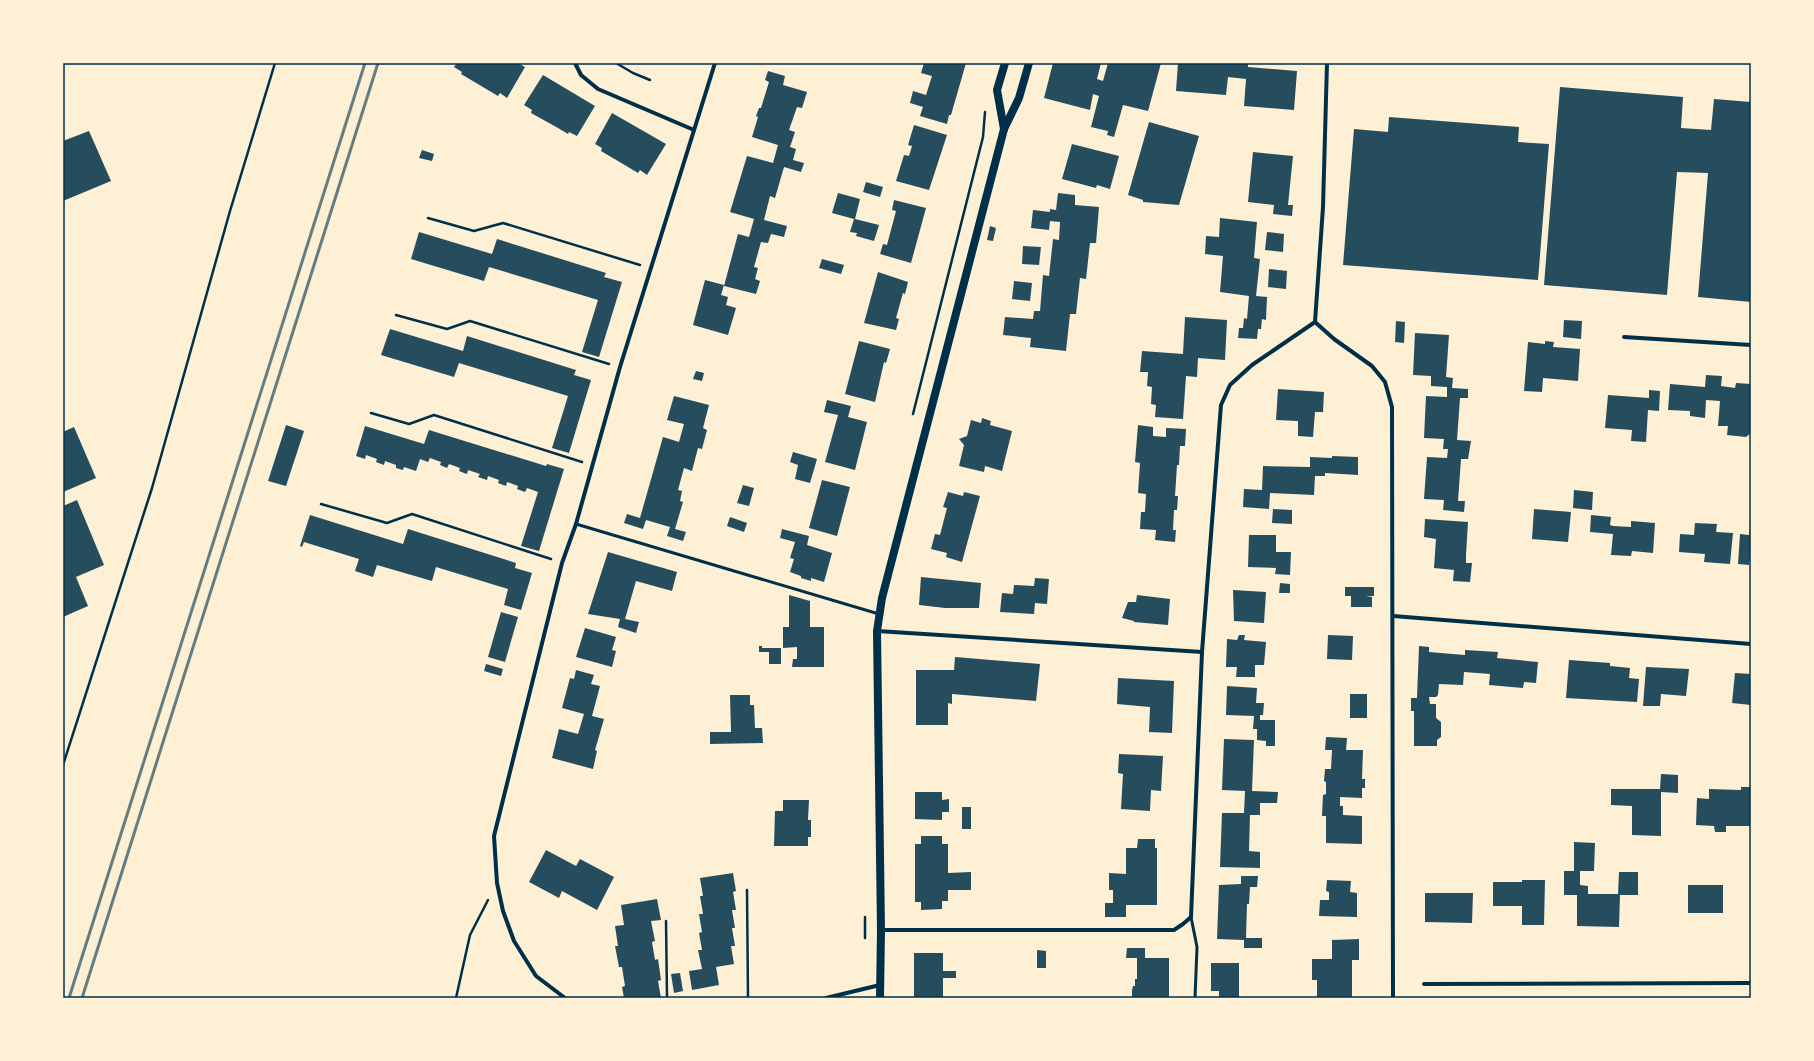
<svg xmlns="http://www.w3.org/2000/svg" width="1814" height="1061" viewBox="0 0 1814 1061" font-family="Roboto,sans-serif">
<style>
.building{fill:#264d5e}
.lines{fill:none;stroke-linecap:round;stroke-linejoin:round}
.path{stroke:#003049;stroke-width:2.5}
.service{stroke:#003049;stroke-width:3}
.minor{stroke:#003049;stroke-width:4}
.secondary{stroke:#003049;stroke-width:8}
.rail{stroke:#657d81;stroke-width:3}
.neatline{fill:none;stroke:#003049;stroke-width:1.5}
</style>
<rect width="100%" height="100%" fill="#fdf0d5"/>
<!-- building -->
<g class="building">
<polygon points="457,63 518,63 525,67 507,98 500,93 498,96 461,74 462,72 454,67"/>
<polygon points="924,63 966,63 951,115 949,115 947,124 920,116 923,107 910,103 913,91 926,95 932,76 921,73"/>
<polygon points="1053,63 1101,63 1097,79 1103,81 1108,63 1161,63 1148,111 1123,105 1114,137 1107,135 1108,131 1091,127 1099,96 1093,94 1090,110 1044,98"/>
<polygon points="1178,63 1248,63 1248,67 1297,71 1294,110 1244,106 1246,79 1228,77 1226,95 1176,91"/>
<polygon points="768,71 785,76 783,85 807,92 802,108 797,107 789,130 795,132 790,147 796,149 793,160 804,163 801,172 784,167 775,198 770,196 764,220 787,226 784,237 771,234 768,243 761,242 754,267 758,268 755,279 760,281 756,294 724,286 738,234 749,237 754,219 730,212 747,156 773,163 778,145 752,137 758,117 756,116 759,108 761,108 769,82 765,80"/>
<polygon points="543,75 595,106 577,136 569,132 568,134 558,128 531,113 532,110 524,105"/>
<polygon points="1560,87 1683,97 1681,128 1711,130 1714,99 1751,102 1751,302 1698,297 1708,173 1677,172 1667,295 1544,285"/>
<polygon points="612,113 666,144 647,175 640,170 638,173 628,167 601,151 602,148 595,144"/>
<polygon points="1389,117 1519,127 1518,142 1549,144 1538,280 1343,265 1354,129 1388,132"/>
<polygon points="1149,122 1199,136 1179,205 1143,202 1143,200 1128,195"/>
<polygon points="914,125 947,135 929,190 896,181 904,155 909,156 912,146 908,145"/>
<polygon points="89,131 111,181 63,201 63,141"/>
<polygon points="1072,144 1119,156 1110,189 1097,185 1096,188 1062,179"/>
<polygon points="422,150 434,154 432,161 419,158"/>
<polygon points="1253,152 1293,156 1288,205 1293,205 1292,216 1273,214 1274,205 1248,202"/>
<polygon points="866,182 883,187 880,197 863,192"/>
<polygon points="838,193 860,199 855,219 879,225 874,241 856,236 857,233 850,232 854,219 832,213"/>
<polygon points="1058,193 1075,195 1075,205 1099,207 1096,243 1090,243 1086,279 1080,278 1076,314 1070,314 1066,351 1030,347 1031,338 1003,335 1005,317 1033,319 1034,311 1040,311 1043,275 1049,276 1053,239 1059,240 1060,222 1050,221 1049,230 1031,228 1033,210 1050,212 1050,209 1056,210"/>
<polygon points="894,200 926,208 911,263 880,254 883,244 887,245 896,211 892,210"/>
<polygon points="1220,218 1257,222 1254,258 1260,259 1256,296 1267,297 1266,320 1262,319 1261,329 1258,329 1257,339 1238,338 1239,328 1243,328 1244,318 1247,319 1249,296 1220,292 1223,256 1205,254 1206,236 1219,237"/>
<polygon points="990,226 996,228 993,241 987,240"/>
<polygon points="419,232 492,254 497,239 606,273 604,277 622,282 599,357 582,352 598,300 489,267 484,281 411,259"/>
<polygon points="1267,232 1284,234 1283,252 1265,250"/>
<polygon points="1023,246 1041,247 1039,265 1022,264"/>
<polygon points="822,259 844,265 841,274 819,268"/>
<polygon points="1269,269 1287,271 1286,289 1268,287"/>
<polygon points="878,272 908,282 905,294 903,293 896,318 899,319 896,330 864,323"/>
<polygon points="705,280 724,285 721,295 728,297 726,305 736,308 728,335 693,325"/>
<polygon points="1014,281 1032,283 1030,301 1012,299"/>
<polygon points="1185,317 1227,320 1225,360 1198,358 1197,377 1186,376 1183,419 1155,417 1156,405 1151,404 1152,387 1147,386 1148,372 1140,372 1142,351 1183,354"/>
<polygon points="1564,320 1582,321 1581,339 1563,337"/>
<polygon points="1396,321 1405,322 1404,343 1395,342"/>
<polygon points="390,329 463,351 467,336 576,370 574,375 591,380 569,453 552,448 568,396 459,363 454,377 381,355"/>
<polygon points="1415,333 1449,335 1446,377 1453,378 1452,388 1468,389 1468,398 1460,398 1457,440 1471,441 1468,459 1461,459 1458,501 1465,501 1464,512 1443,510 1444,500 1424,499 1427,457 1447,458 1448,449 1443,449 1444,439 1424,438 1426,396 1447,397 1447,387 1431,386 1431,376 1413,375"/>
<polygon points="859,341 890,349 886,363 884,362 875,402 845,394"/>
<polygon points="1545,341 1554,342 1553,347 1580,349 1578,381 1543,378 1542,392 1524,391 1528,342 1545,344"/>
<polygon points="696,371 704,373 702,381 693,379"/>
<polygon points="1706,375 1722,376 1721,386 1735,388 1736,383 1751,384 1751,433 1746,437 1727,435 1728,426 1718,426 1720,401 1706,400 1705,418 1690,416 1690,411 1668,410 1670,384 1705,387"/>
<polygon points="1278,389 1324,392 1323,412 1315,412 1313,437 1298,436 1298,421 1276,420"/>
<polygon points="1649,390 1660,391 1659,411 1648,410 1646,442 1631,441 1632,430 1605,428 1608,395 1649,398"/>
<polygon points="674,396 709,405 703,428 707,430 702,449 698,448 692,471 684,468 678,490 682,491 680,501 683,502 675,529 686,532 683,541 667,536 670,527 646,520 643,529 624,523 627,514 640,518 663,437 679,442 684,424 667,420"/>
<polygon points="827,400 851,406 848,417 867,422 855,470 825,462 838,415 824,412"/>
<polygon points="982,418 991,421 990,425 1012,431 1002,471 985,466 984,472 959,466 964,445 959,439 967,436 971,420 981,423"/>
<polygon points="286,425 304,431 286,486 268,481"/>
<polygon points="1138,425 1153,427 1153,436 1166,437 1166,428 1186,429 1185,446 1180,446 1179,465 1177,465 1175,496 1178,496 1177,510 1174,510 1173,530 1176,530 1175,542 1155,540 1156,530 1140,529 1141,512 1145,512 1146,494 1138,493 1140,463 1135,462"/>
<polygon points="365,426 424,444 429,430 546,466 547,464 564,469 539,551 521,546 538,492 527,488 525,492 517,489 518,486 507,482 506,486 498,483 499,480 488,476 487,480 478,477 480,474 468,470 467,474 459,471 460,468 449,464 447,468 440,465 441,462 430,458 428,462 420,459 416,471 404,467 403,470 396,468 396,465 385,461 384,465 376,462 377,459 366,455 365,459 356,456"/>
<polygon points="74,427 96,478 63,492 63,432"/>
<polygon points="793,452 817,459 810,483 795,479 798,465 790,462"/>
<polygon points="1332,456 1358,457 1358,475 1325,473 1325,476 1315,476 1314,495 1270,493 1269,509 1243,507 1244,489 1262,490 1263,466 1310,467 1310,457 1332,458"/>
<polygon points="822,480 850,487 837,536 809,528"/>
<polygon points="743,485 754,488 749,506 737,503"/>
<polygon points="1574,490 1593,492 1592,510 1573,508"/>
<polygon points="948,492 963,496 964,492 980,496 962,562 946,557 947,553 931,549 935,534 940,535 947,508 943,507"/>
<polygon points="77,500 104,565 76,577 88,606 63,617 63,506"/>
<polygon points="1273,509 1292,510 1292,524 1272,523"/>
<polygon points="1534,509 1571,512 1568,542 1532,539"/>
<polygon points="310,515 403,544 408,529 516,563 515,568 532,573 521,610 504,605 508,589 436,567 432,581 377,565 373,577 355,571 359,559 304,542 302,547 300,546"/>
<polygon points="1591,515 1611,517 1610,525 1613,526 1631,527 1631,521 1655,523 1653,553 1632,551 1631,556 1611,555 1613,534 1590,532"/>
<polygon points="730,517 747,523 744,532 727,526"/>
<polygon points="1425,519 1468,522 1466,555 1466,563 1472,563 1470,582 1453,581 1454,570 1434,568 1436,539 1424,537"/>
<polygon points="1695,523 1717,524 1716,532 1733,533 1730,564 1704,562 1705,554 1679,552 1680,534 1694,535"/>
<polygon points="1750,526 1751,546 1749,565 1738,564 1740,534 1749,535"/>
<polygon points="782,529 809,536 807,545 832,553 824,582 811,578 811,581 801,578 801,576 790,572 794,559 790,558 795,542 780,538"/>
<polygon points="1249,535 1276,535 1276,552 1291,552 1290,575 1275,574 1276,568 1248,567"/>
<polygon points="608,552 677,572 672,591 636,581 625,619 639,622 636,633 618,627 620,619 588,614"/>
<polygon points="921,577 981,583 979,608 945,608 919,605"/>
<polygon points="1035,578 1049,579 1047,604 1035,603 1034,614 1000,612 1002,593 1013,594 1014,585 1034,586"/>
<polygon points="1280,583 1290,584 1290,593 1279,593"/>
<polygon points="1345,587 1374,587 1374,596 1366,596 1372,597 1372,607 1351,607 1351,596 1345,596"/>
<polygon points="1233,590 1266,592 1264,623 1234,621"/>
<polygon points="789,595 810,601 810,627 824,627 824,667 792,667 793,659 797,659 797,647 783,648 783,627 789,627"/>
<polygon points="1137,595 1170,599 1168,625 1134,622 1134,621 1122,618 1128,602 1136,602"/>
<polygon points="501,612 518,617 505,662 488,657"/>
<polygon points="585,628 616,637 612,650 616,651 612,667 576,657"/>
<polygon points="1239,635 1245,635 1244,640 1266,642 1264,665 1255,665 1255,677 1236,677 1237,667 1226,667 1227,639 1237,640"/>
<polygon points="1328,635 1353,636 1352,660 1327,659"/>
<polygon points="759,646 762,646 762,648 781,648 781,664 769,664 769,652 759,652"/>
<polygon points="1419,646 1429,647 1429,652 1465,655 1465,650 1498,652 1497,658 1538,662 1536,683 1524,682 1523,688 1489,685 1490,674 1464,672 1463,685 1439,684 1438,695 1436,697 1429,697 1430,704 1436,704 1436,718 1441,722 1441,737 1437,740 1437,746 1414,746 1414,711 1411,711 1411,698 1417,698"/>
<polygon points="955,657 1040,664 1036,701 952,694 952,704 948,703 948,725 916,725 916,670 954,670"/>
<polygon points="1569,660 1610,663 1610,666 1630,668 1629,678 1639,679 1637,702 1566,698"/>
<polygon points="486,664 503,669 501,676 484,671"/>
<polygon points="1646,667 1689,669 1686,696 1661,694 1660,706 1643,706"/>
<polygon points="576,670 594,675 591,684 600,686 592,716 604,719 595,750 597,751 593,769 552,758 559,729 578,734 584,714 562,708 570,678 574,679"/>
<polygon points="1735,673 1751,674 1751,705 1732,703"/>
<polygon points="1118,678 1174,681 1172,733 1149,732 1150,707 1117,704"/>
<polygon points="1227,686 1257,688 1256,703 1264,703 1263,715 1260,715 1260,720 1275,720 1275,746 1266,746 1266,741 1257,740 1257,729 1253,729 1254,716 1226,715"/>
<rect x="1350" y="694" width="17" height="24"/>
<polygon points="730,695 750,695 750,705 754,705 755,728 762,728 763,743 710,744 710,732 731,732"/>
<polygon points="1326,737 1347,738 1346,750 1363,750 1362,779 1365,779 1365,788 1362,788 1362,798 1340,797 1340,806 1343,806 1343,815 1362,816 1362,844 1326,843 1326,816 1322,816 1323,795 1326,794 1326,782 1324,781 1325,769 1331,769 1332,750 1325,750"/>
<polygon points="1224,739 1254,740 1252,791 1278,792 1277,803 1260,803 1260,815 1250,815 1249,851 1260,852 1260,868 1220,867 1222,813 1244,813 1245,791 1222,790"/>
<polygon points="1119,754 1163,756 1161,791 1151,790 1150,811 1121,809 1123,774 1118,773"/>
<polygon points="1661,774 1678,775 1678,793 1661,792 1661,836 1632,835 1632,806 1611,805 1611,789 1660,789"/>
<polygon points="1741,787 1751,787 1751,826 1726,826 1726,832 1715,832 1714,826 1696,825 1697,798 1709,799 1709,789 1741,790"/>
<polygon points="915,792 942,792 942,800 949,799 949,812 942,812 942,820 915,819"/>
<polygon points="783,800 809,800 808,820 811,820 811,837 808,837 808,846 774,846 775,811 783,811"/>
<rect x="962" y="807" width="9" height="22"/>
<polygon points="921,836 942,836 942,844 948,844 948,873 971,872 971,890 948,890 948,901 942,901 942,909 921,910 921,902 915,902 915,844 921,844"/>
<polygon points="1138,839 1155,839 1155,848 1157,848 1157,905 1126,905 1126,917 1105,917 1105,903 1113,903 1113,890 1109,890 1109,873 1126,874 1126,848 1137,848"/>
<polygon points="1574,842 1595,843 1594,871 1580,871 1580,885 1588,886 1588,894 1618,894 1619,872 1638,872 1638,895 1620,895 1619,927 1577,926 1577,895 1564,895 1564,871 1574,871"/>
<polygon points="546,850 576,866 580,859 614,877 597,910 562,891 559,898 529,882"/>
<polygon points="733,873 736,891 733,892 736,910 732,910 735,928 732,928 735,946 731,946 734,964 716,967 719,985 692,990 689,971 702,969 698,950 702,950 699,933 702,932 699,914 703,914 700,896 703,896 700,878"/>
<polygon points="1241,876 1258,876 1257,887 1250,887 1249,904 1247,904 1246,938 1262,938 1262,948 1244,948 1244,940 1217,939 1219,885 1241,884"/>
<polygon points="1327,880 1351,881 1350,892 1357,893 1357,917 1319,916 1320,900 1329,900 1329,892 1326,891"/>
<polygon points="1522,880 1545,880 1544,925 1522,925 1522,906 1493,906 1493,882 1522,882"/>
<rect x="1688" y="885" width="35" height="28"/>
<polygon points="1425,893 1473,893 1472,923 1425,922"/>
<polygon points="657,899 661,920 651,921 655,941 652,942 655,960 658,959 661,980 658,981 661,998 624,998 622,987 625,986 622,967 619,967 615,946 618,946 615,926 624,925 621,905"/>
<polygon points="1359,939 1359,960 1352,960 1352,998 1317,998 1317,980 1312,980 1312,959 1332,959 1332,940"/>
<polygon points="1127,948 1145,948 1145,958 1169,958 1169,998 1132,998 1132,990 1133,986 1135,986 1135,979 1137,979 1137,958 1126,958"/>
<polygon points="1037,950 1046,951 1046,968 1037,968"/>
<polygon points="914,953 943,953 943,971 956,971 956,978 943,978 943,998 914,998"/>
<polygon points="1211,963 1239,963 1239,998 1219,998 1219,991 1211,991"/>
<polygon points="680,973 683,991 674,993 671,974"/>
</g>
<g class="lines">
<!-- path -->
<g class="path">
<polyline points="616,63 633,73 650,80"/>
<polyline points="428,218 474,231 503,223 640,265"/>
<polyline points="396,315 447,329 470,321 609,364"/>
<polyline points="371,413 409,424 434,415 582,462"/>
<polyline points="913,414 983,137 985,112"/>
<polyline points="321,504 387,523 412,514 551,559"/>
<polyline points="63,765 152,488 230,211 275,63"/>
<polyline points="747,890 748,998"/>
<polyline points="865,917 865,938"/>
<polyline points="666,921 667,998"/>
<polyline points="456,998 470,935 488,900"/>
</g>
<!-- service -->
<g class="service">
<polyline points="576,524 879,614"/>
<polyline points="1191,917 1197,947 1195,998"/>
</g>
<!-- minor -->
<g class="minor">
<polyline points="575,63 581,75 598,89 694,130"/>
<polyline points="1315,322 1334,339 1372,366 1385,382 1392,407 1393,998"/>
<polyline points="1624,337 1751,345"/>
<polyline points="1393,616 1751,644"/>
<polyline points="877,631 1202,652"/>
<polyline points="881,930 1174,930 1183,924 1191,917 1202,652 1221,405 1230,385 1252,365 1315,322 1323,207 1327,63"/>
<polyline points="1424,984 1751,983"/>
<polyline points="565,998 536,976 514,941 503,911 497,883 494,836 562,563 576,524 620,367 715,63"/>
<polyline points="826,998 880,985"/>
</g>
<!-- secondary -->
<g class="secondary">
<polyline points="1004,129 997,90 1005,63"/>
<polyline points="880,998 881,930 877,631 882,598 1004,129 1019,98 1029,63"/>
</g>
<!-- rail -->
<g class="rail">
<polyline points="69,998 365,63"/>
<polyline points="82,998 378,63"/>
</g>
</g>
<!-- border -->
<rect width="1814" height="1061" fill="none" stroke="#fdf0d5" stroke-width="128"/>
<rect x="64" y="64" width="1686" height="933" class="neatline"/>
</svg>
